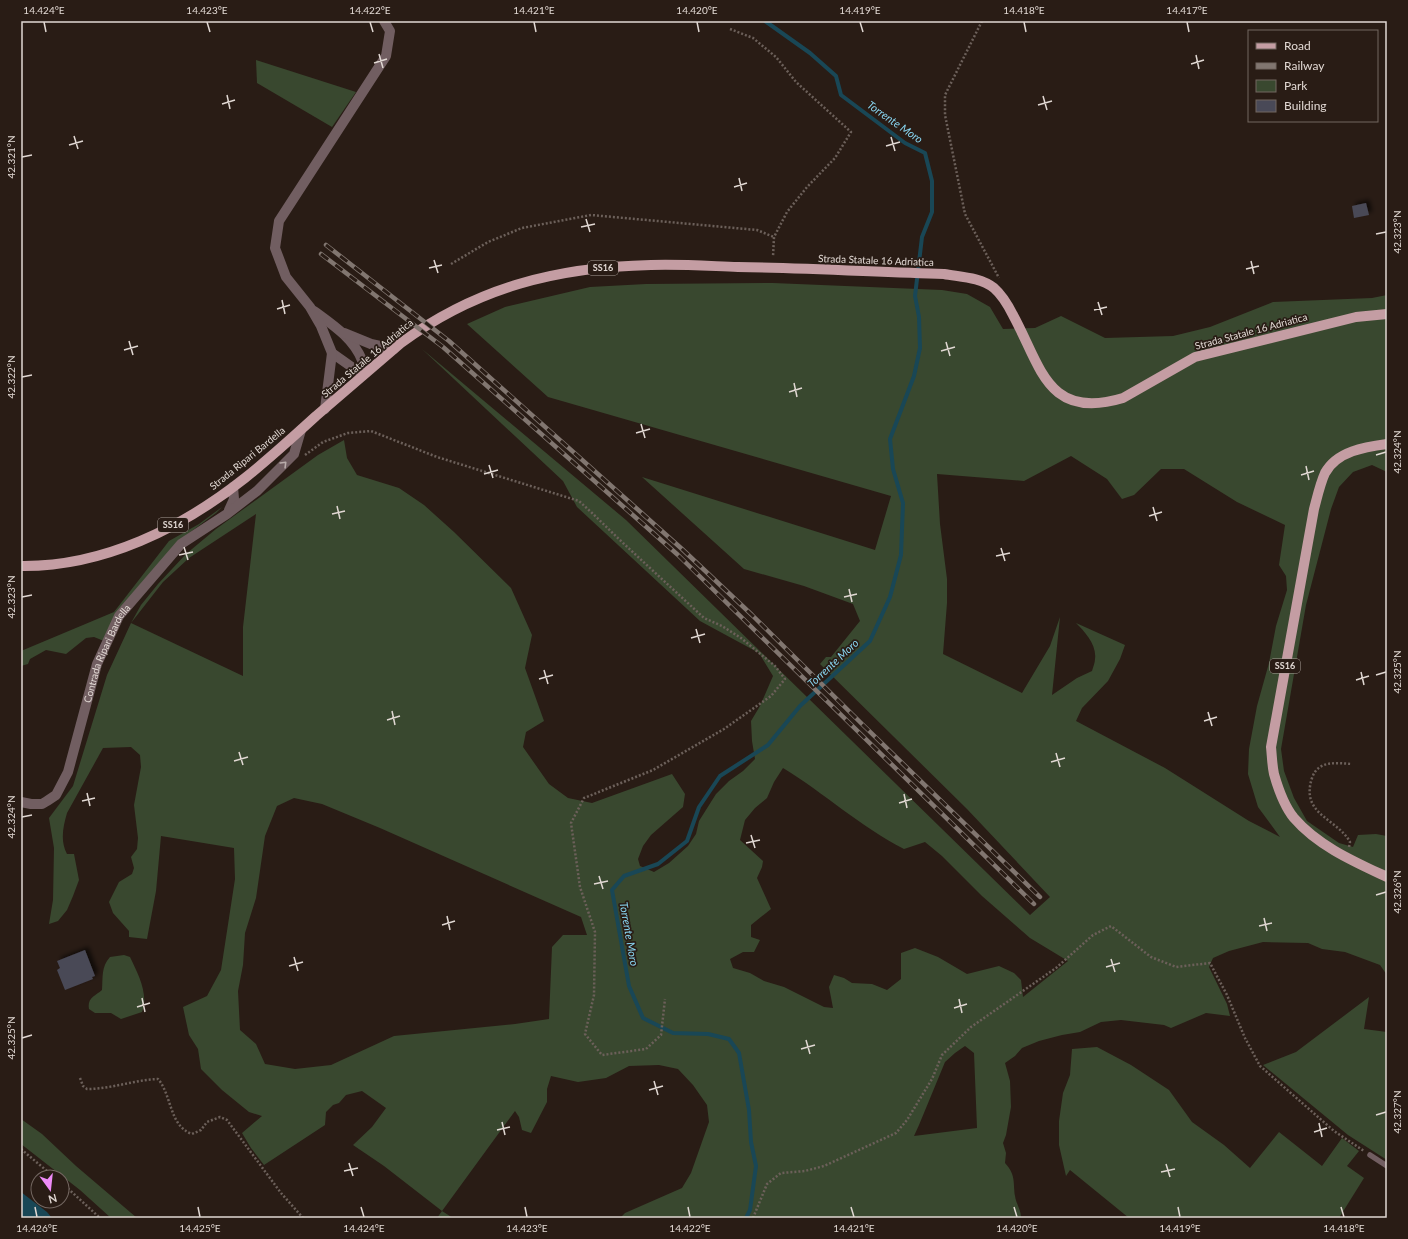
<svg xmlns="http://www.w3.org/2000/svg" width="1408" height="1239" viewBox="0 0 1408 1239" font-family="Lato,sans-serif">
<style>
.green{fill:#39482f;fill-rule:evenodd}
.water{fill:#194756}
.lines{fill:none;stroke-linecap:round;stroke-linejoin:round}
.stream{stroke:#194756;stroke-width:4}
.building{fill:#494957;filter:url(#shadow)}
.path{stroke:#6c605a;stroke-width:2.5;stroke-dasharray:2 2;stroke-linecap:butt}
.service{stroke:#715e61;stroke-width:5.5}
.minor{stroke:#715e61;stroke-width:10}
.primary{stroke:#c49da3;stroke-width:10}
.rail-casing{stroke:#817670;stroke-width:4.5}
.rail{stroke:#291c15;stroke-width:3;stroke-dasharray:9;stroke-linecap:butt}
.oneway{stroke:#baadab}
.ticks{fill:none;stroke:#e1d8d3;stroke-width:1.5}
.labels{text-anchor:middle;stroke-width:3.5;stroke-linejoin:round;paint-order:stroke}
.shield{fill:#291c15;stroke:#aaa09a;stroke-width:1}
.shield-label{font-size:9px;font-weight:bold;fill:#e1d8d3}
.street-label{font-size:10px;fill:#e1d8d3;stroke:#291c15}
.water-label{font-size:11px;font-style:italic;fill:#89d7f3;stroke:#291c15}
.neatline{fill:none;stroke:#e1d8d3;stroke-width:1.5}
.ticks-label{font-size:10px;text-anchor:middle;fill:#e1d8d3}
</style>
<defs>
<filter id="shadow"><feDropShadow dx="3.5" dy="-3.5" stdDeviation="2" flood-color="#0009"/></filter>
</defs>
<rect width="100%" height="100%" fill="#291c15"/>
<!-- green -->
<g class="green">
<polygon points="256,60 356,92 332,127 257,83"/>
<path d="M773 283 942 290 967 294 990 307 1003 329 1035 328 1061 316 1105 338 1173 336 1210 327 1273 302 1372 298 1387 295V472L1372 465 1353 472 1339 487 1331 509 1306 605 1281 749 1284 771 1294 798 1307 821 1339 843 1353 847 1358 835 1376 834 1387 836V975L1380 965 1345 952 1322 949 1308 943 1263 942 1229 951 1213 958 1209 967 1227 1004 1230 1016 1206 1013 1171 1028 1164 1025 1121 1020 1101 1022 1080 1032 1062 1035 1039 1041 1022 1048 1015 1056 1005 1063 1010 1081 1011 1107 1006 1135 1003 1143 1006 1153 1005 1163C1016 1175 1013 1182 1015 1196 1016 1204 1021 1209 1021 1218H620L625 1213 682 1188 691 1173 709 1122 707 1105 693 1085 678 1069 659 1065 629 1066 606 1078 578 1082 551 1076 547 1089V1102L531 1133 522 1130 519 1117 515 1111 442 1211 453 1218H437L442 1211 384 1166 353 1145 372 1127 386 1108 362 1091 346 1095 339 1103 333 1105 326 1112 325 1125 264 1165 251 1148 242 1133 262 1116 249 1112 222 1090 201 1069 198 1049 189 1035 183 1007 207 996 221 970 235 879 234 848 161 836 156 891 147 939 129 937V931L113 913 109 902 119 882 132 874 134 868 131 857 137 849 138 838 134 805 141 767 140 755 131 747 103 748 67 813C63 827 60 841 67 854H74L79 880 73 896 67 910 58 921 49 924 53 900 54 848 49 818 73 786 107 675 131 623 141 605 158 584 186 554 216 529 318 455 344 440 347 458 357 475 399 488 424 505 454 532 511 588 532 635 525 668 544 721 526 732 523 747 549 784 568 798 592 803 672 774 685 794 683 807 651 835 643 846 638 859 640 866 654 872 669 863 688 846 696 834 699 821 716 794 729 781 743 771 755 759 752 741 751 721 760 706 773 676 759 653 700 621 577 507 563 481 422 349 626 520 1030 915 1050 897 967 809 820 664 826 657H831L860 621 853 604 804 586 744 569 642 477 875 550 891 496 548 397 467 324 505 307 590 287 646 284ZM1071 456 1107 479 1122 499 1134 495 1161 469H1184L1237 502 1285 525 1279 565 1286 576 1287 590 1276 626 1269 663 1257 706 1249 749 1248 774 1258 807 1280 837 1249 821 1165 768 1076 721 1082 708 1108 681 1120 659 1125 645 1076 623C1085 632 1097 645 1095 659 1095 663 1093 667 1092 671L1077 678 1052 695 1060 617 1050 646 1022 693 943 654 947 603V579L940 524 937 474 1024 481ZM256 514 243 627V676L131 623 163 582 189 558ZM783 768C824 793 861 827 904 849L925 842 942 856 982 896 1030 938 1068 961 1023 997 1021 980 1014 973 999 966 967 974 938 957 915 948 901 953V979L887 990 872 984 852 983 844 978 834 975 829 987 833 1008 824 1007 784 987 764 981 750 973 733 968 730 959 743 952H754L760 940 751 937V925L771 909 757 878 762 867 763 861 740 840 745 820 755 808 767 798 774 782ZM294 798 322 804 380 828 581 917 587 935H563L552 947 549 1019 515 1024 394 1036 331 1065 295 1069 265 1064 256 1044 240 1030 238 991 243 965 245 933 256 898 265 836 277 806ZM965 1046 974 1053 977 1128 914 1136 919 1125 945 1062 955 1053Z"/>
<polygon points="222,507 216,513 185,536 104,641 94,637 86,638 66,654 46,650 30,659 28,664 21,666 21,651 114,612 169,541 199,524"/>
<path d="M124 955 130 957C138 974 149 994 142 1012L121 1019 111 1013H95L89 1009C87 998 95 996 102 990 103 977 101 967 110 957Z"/>
<polygon points="1369,997 1364,1029 1387,1032 1387,1160 1348,1135 1263,1065 1296,1052"/>
<polygon points="1097,1047 1131,1065 1169,1090 1192,1122 1224,1145 1250,1168 1279,1132 1322,1166 1342,1138 1359,1151 1347,1166 1364,1178 1339,1218 1129,1218 1070,1170 1066,1176 1059,1145 1059,1121 1063,1093 1070,1075 1072,1049"/>
<polygon points="21,1119 42,1134 76,1166 137,1218 111,1218 80,1190 21,1144"/>
</g>
<!-- water -->
<polygon class="water" points="21,1192 47,1212 52,1218 21,1218"/>
<g class="lines">
<!-- stream -->
<polyline class="stream" points="746,1218 750,1210 756,1166 751,1142 749,1110 739,1053 729,1039 708,1034 673,1033 643,1018 629,986 612,890 624,876 658,864 687,841 699,807 720,776 768,745 800,706 870,641 890,597 901,555 903,503 893,469 890,439 914,376 920,348 919,317 915,296 922,237 932,212 932,181 925,153 905,143 841,95 836,76 810,53 765,21"/>
</g>
<!-- building -->
<g class="building">
<polygon points="1366,203 1369,215 1354,218 1352,206"/>
<polygon points="85,950 95,976 92,977 93,979 65,990 57,970 60,968 57,961"/>
</g>
<g class="lines">
<!-- path -->
<g class="path">
<polyline points="982,21 945,95 945,115 965,214 999,278"/>
<polyline points="730,29 753,38 776,57 796,82 851,132 835,158 807,187 787,212 774,237 773,257"/>
<polyline points="451,264 488,242 522,228 591,215 757,230 774,237"/>
<polyline points="305,455 323,442 348,433 371,431 437,457 579,501 591,512 623,543 704,618 722,626 741,638 775,666 785,679 771,696 724,729 653,770 584,798 571,823 580,887 595,932 594,995 585,1034 602,1055 646,1049 661,1035 665,999"/>
<path d="M1349 847 1350 842C1337 818 1300 815 1312 778 1318 760 1336 763 1352 764"/>
<path d="M80 1078 83 1086 87 1089C111 1089 134 1080 158 1079 172 1095 169 1126 192 1134L201 1130 207 1122 220 1117 227 1120 281 1193 303 1218"/>
<polyline points="21,1149 54,1177"/>
<polyline points="62,1183 100,1218"/>
<polyline points="753,1218 767,1184 781,1173 805,1171 824,1166 896,1133 907,1120 932,1079 942,1055 971,1027 1056,968 1093,935 1111,926 1151,957 1176,967 1210,963 1227,995 1245,1038 1260,1066 1334,1131 1364,1151"/>
</g>
<!-- service -->
<polyline class="service" points="1370,1155 1387,1166"/>
<!-- minor -->
<g class="minor">
<path d="M314 311C333 325 353 338 362 360 364 364 363 371 363 375"/>
<polyline points="344,333 371,344 394,349"/>
<polyline points="363,375 332,353 321,326 310,307 286,277 275,248 279,221 386,56 390,31 384,21"/>
<polyline points="325,409 332,353"/>
<polyline points="229,510 234,499 233,487"/>
<path id="s1" d="M21 802 31 804H42L47 801 56 795 68 772 97 664 119 616 181 544 227 514 257 491 294 454 301 430"/>
</g>
<!-- primary -->
<g class="primary">
<path d="M1387 444C1365 447 1337 451 1325 473 1320 484 1317 498 1314 509L1271 747C1272 756 1272 765 1274 774 1278 788 1285 807 1294 818 1318 846 1355 862 1387 877"/>
<path d="M21 566C103 567 182 528 245 478 270 458 293 437 316 416 344 392 373 367 401 343 477 287 558 267 651 265 680 264 709 266 738 267 807 268 876 272 944 274 960 277 980 277 994 288 1002 295 1008 305 1013 315 1041 366 1047 421 1123 398L1195 357 1356 317 1387 314"/>
</g>
<defs>
<g id="rail">
<polyline points="326,245 449,341 682,549 752,615 862,724 1040,897"/>
<polyline points="321,254 443,347 678,555 1034,904"/>
</g>
</defs>
<!-- rail casing -->
<use href="#rail" class="rail-casing"/>
<!-- rail -->
<use href="#rail" class="rail"/>
</g>
<!-- one-way arrows -->
<defs><path id="oneway-chevron" d="M-2-3.5L2.5 0L-2 3.5" fill="none" stroke-width="1.6" stroke-linecap="round" stroke-linejoin="round"/></defs>
<use class="oneway" href="#oneway-chevron" transform="translate(284 464) rotate(-45)"/>
<!-- ticks -->
<path class="ticks" d="M44 22 46 32M207 22 210 32M370 22 373 32M534 22 536 32M697 22 699 32M860 22 863 32M1024 22 1026 32M1187 22 1189 32M379 54 383 68M1196 55 1199 69M374 63 387 59M1191 64 1204 60M227 95 230 109M1043 96 1047 110M222 104 235 100M1038 105 1052 101M74 136 78 149M891 137 895 151M69 145 83 141M886 146 900 142M22 157 32 155M739 178 742 191M734 187 747 183M586 219 590 232M581 227 595 224M1376 234 1386 232M434 260 438 273M1251 261 1254 274M429 268 442 265M1246 269 1259 266M282 300 285 314M1098 302 1102 315M277 309 290 305M1094 310 1107 307M129 341 133 355M946 342 950 356M124 350 138 346M941 351 955 347M22 377 32 375M794 383 797 397M789 392 802 388M641 424 645 438M636 433 650 429M1376 455 1386 452M489 465 493 478M1306 466 1309 480M484 474 498 470M1301 475 1314 471M337 506 340 519M1153 507 1157 521M332 514 345 511M1149 516 1162 512M184 547 188 560M1001 548 1005 561M179 555 193 552M996 556 1010 553M849 589 852 602M22 597 32 595M844 597 857 594M696 629 700 643M691 638 705 634M544 670 548 684M1361 672 1364 685M1376 675 1386 672M539 679 553 675M1356 680 1369 676M392 711 395 725M1208 712 1212 726M387 720 400 716M1204 721 1217 717M239 752 243 765M1056 753 1060 767M234 761 248 757M1051 762 1065 758M87 793 90 806M904 794 907 808M82 801 95 798M899 803 912 799M22 817 32 815M751 835 755 848M746 843 760 840M599 876 603 889M594 884 608 881M1376 895 1386 892M447 916 450 930M1264 918 1267 931M442 925 455 921M1259 926 1272 923M294 957 298 971M1111 959 1115 972M289 966 303 962M1106 967 1120 963M142 998 145 1012M959 999 962 1013M137 1007 150 1003M954 1008 967 1004M22 1038 32 1035M806 1040 810 1054M801 1049 815 1045M654 1081 658 1095M649 1090 663 1086M1376 1115 1386 1112M502 1122 505 1135M1319 1123 1322 1137M497 1130 510 1127M1314 1132 1327 1128M349 1163 353 1176M1166 1164 1170 1177M344 1171 358 1168M1161 1172 1175 1169M35 1207 37 1217M198 1207 200 1217M361 1207 364 1217M525 1207 527 1217M688 1207 690 1217M851 1207 854 1217M1014 1207 1017 1217M1178 1207 1180 1217M1341 1207 1344 1217"/>
<g class="labels">
<!-- shield labels -->
<g class="shield">
<rect x="588" y="261" width="30" height="14" rx="3"/>
<rect x="158" y="518" width="30" height="14" rx="3"/>
<rect x="1270" y="659" width="30" height="14" rx="3"/>
</g>
<g class="shield-label">
<text x="603" y="271">SS16</text>
<text x="173" y="528">SS16</text>
<text x="1285" y="669">SS16</text>
</g>
<!-- street labels -->
<g class="street-label">
<text transform="translate(876 260) rotate(2)" y="4">Strada Statale 16 Adriatica</text>
<text transform="translate(1251 331) rotate(-15)" y="4">Strada Statale 16 Adriatica</text>
<text transform="translate(367 358) rotate(-40)" y="4">Strada Statale 16 Adriatica</text>
<text transform="translate(247 458) rotate(-39)" y="4">Strada Ripari Bardella</text>
<text dy="4" stroke="none"><textPath href="#s1" startOffset="189">Contrada Ripari Bardella</textPath></text>
</g>
<!-- water labels -->
<g class="water-label">
<text transform="translate(895 122) rotate(35)" y="4">Torrente Moro</text>
<text transform="translate(833 663) rotate(-43)" y="4">Torrente Moro</text>
<text transform="translate(629 934) rotate(80)" y="4">Torrente Moro</text>
</g>
</g>
<!-- border -->
<rect width="1408" height="1239" fill="none" stroke="#291c15" stroke-width="44"/>
<!-- legend -->
<rect x="1248" y="30" width="130" height="92" fill="#291c15" stroke="#736761"/>
<rect x="1256" y="43" width="20" height="6" fill="#c49da3" stroke="#736761"/>
<text x="1284" y="50" font-size="12" fill="#e1d8d3">Road</text>
<rect x="1256" y="63" width="20" height="6" fill="#817670" stroke="#736761"/>
<text x="1284" y="70" font-size="12" fill="#e1d8d3">Railway</text>
<rect x="1256" y="80" width="20" height="12" fill="#39482f" stroke="#736761"/>
<text x="1284" y="90" font-size="12" fill="#e1d8d3">Park</text>
<rect x="1256" y="100" width="20" height="12" fill="#494957" stroke="#736761"/>
<text x="1284" y="110" font-size="12" fill="#e1d8d3">Building</text>
<!-- north arrow -->
<g transform="translate(50 1189) rotate(165)"><circle r="19" fill="#291c15" stroke="#736761"/>
<path d="M0-3L7 15L0 10L-7 15Z" fill="#ee8bf7"/>
<text y="-6" font-size="11" font-weight="bold" text-anchor="middle" fill="#e1d8d3">N</text>
</g>
<rect x="22" y="22" width="1364" height="1195" class="neatline"/>
<g class="ticks-label">
<text x="44" y="14">14.424°E</text>
<text x="207" y="14">14.423°E</text>
<text x="370" y="14">14.422°E</text>
<text x="534" y="14">14.421°E</text>
<text x="697" y="14">14.420°E</text>
<text x="860" y="14">14.419°E</text>
<text x="1024" y="14">14.418°E</text>
<text x="1187" y="14">14.417°E</text>
<text transform="translate(11 157) rotate(-90)" y="4">42.321°N</text>
<text transform="translate(1397 232) rotate(-90)" y="4">42.323°N</text>
<text transform="translate(11 377) rotate(-90)" y="4">42.322°N</text>
<text transform="translate(1397 452) rotate(-90)" y="4">42.324°N</text>
<text transform="translate(11 597) rotate(-90)" y="4">42.323°N</text>
<text transform="translate(1397 672) rotate(-90)" y="4">42.325°N</text>
<text transform="translate(11 817) rotate(-90)" y="4">42.324°N</text>
<text transform="translate(1397 892) rotate(-90)" y="4">42.326°N</text>
<text transform="translate(11 1038) rotate(-90)" y="4">42.325°N</text>
<text transform="translate(1397 1112) rotate(-90)" y="4">42.327°N</text>
<text x="37" y="1232">14.426°E</text>
<text x="200" y="1232">14.425°E</text>
<text x="364" y="1232">14.424°E</text>
<text x="527" y="1232">14.423°E</text>
<text x="690" y="1232">14.422°E</text>
<text x="854" y="1232">14.421°E</text>
<text x="1017" y="1232">14.420°E</text>
<text x="1180" y="1232">14.419°E</text>
<text x="1344" y="1232">14.418°E</text>
</g>
</svg>
